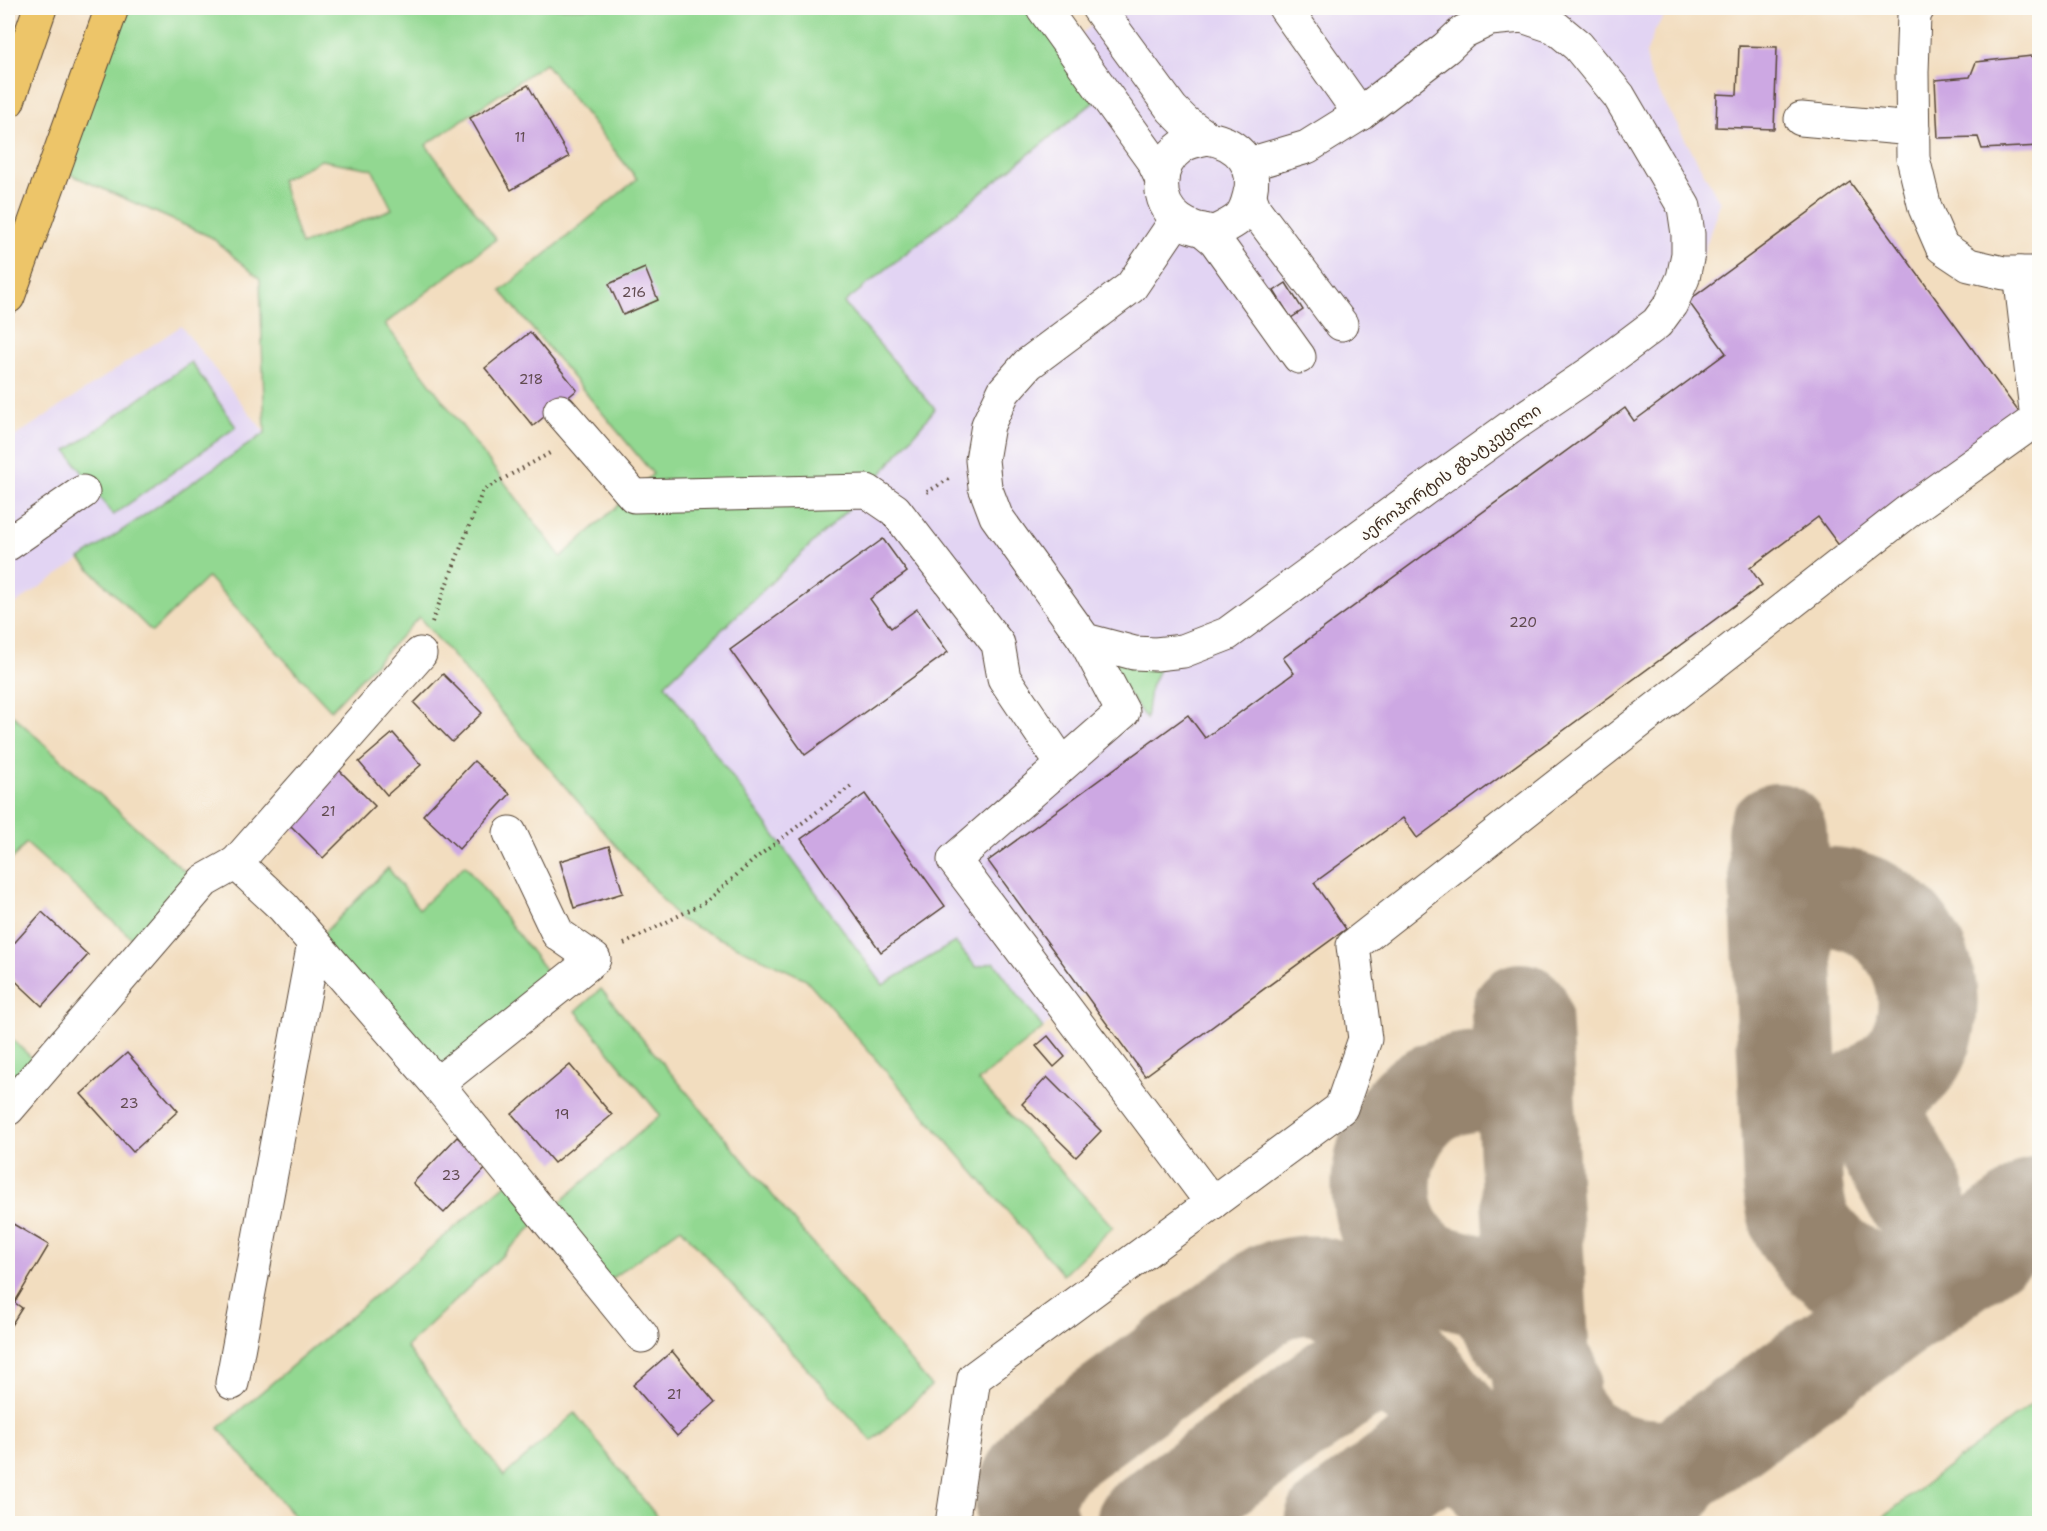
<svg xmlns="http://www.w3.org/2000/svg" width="2047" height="1531" viewBox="0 0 2047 1531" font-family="'Shantell Sans','Noto Sans Georgian',sans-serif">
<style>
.built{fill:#e2d4f3}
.green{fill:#92d891;stroke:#668158;stroke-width:1.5;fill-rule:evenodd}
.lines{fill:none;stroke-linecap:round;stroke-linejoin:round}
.taxiway{stroke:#96846e;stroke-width:100}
.building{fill:#cda8e3}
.minor-casing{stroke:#564536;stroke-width:35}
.major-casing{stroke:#564536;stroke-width:35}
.path{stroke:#564536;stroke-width:4;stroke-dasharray:1.5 4.5;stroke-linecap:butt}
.minor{stroke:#fff;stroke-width:33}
.major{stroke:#edc569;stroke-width:33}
.labels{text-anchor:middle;stroke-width:4.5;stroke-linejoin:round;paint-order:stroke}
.number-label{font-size:14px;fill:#604a4f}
.street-label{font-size:16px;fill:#3b2a1e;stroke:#fdfcf7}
</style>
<rect width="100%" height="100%" fill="#fdfcf7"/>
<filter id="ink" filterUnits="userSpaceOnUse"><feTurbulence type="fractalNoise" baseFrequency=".0167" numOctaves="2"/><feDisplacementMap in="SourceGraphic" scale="12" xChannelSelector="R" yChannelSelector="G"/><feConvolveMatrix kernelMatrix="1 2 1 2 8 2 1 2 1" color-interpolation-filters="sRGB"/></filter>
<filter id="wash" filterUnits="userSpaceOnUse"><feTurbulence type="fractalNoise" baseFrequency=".008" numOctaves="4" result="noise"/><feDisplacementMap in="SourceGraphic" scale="24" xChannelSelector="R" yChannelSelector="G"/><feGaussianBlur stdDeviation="1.35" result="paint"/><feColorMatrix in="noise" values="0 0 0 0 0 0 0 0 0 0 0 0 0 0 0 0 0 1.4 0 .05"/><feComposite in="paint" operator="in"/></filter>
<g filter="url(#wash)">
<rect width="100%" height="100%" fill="#f2ddbf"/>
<!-- built -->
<g class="built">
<polygon points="1113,8 1669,8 1654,32 1646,54 1650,76 1720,202 1688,301 1726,353 1634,421 1624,408 1284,658 1294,673 1205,738 1188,715 988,861 1086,993 1043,1028 995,963 883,985 665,684 867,491 935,409 844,303 1105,93 1069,43 1104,16"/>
<polygon points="181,326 265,433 8,609 8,441"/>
</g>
<!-- green -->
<g class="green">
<path d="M112 8H1043L1105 93 844 303 935 409 867 491 665 684 883 985 955 942 976 967 994 962 1043 1028 978 1081 1113 1227 1063 1275 806 979 680 920 419 617 331 710 208 577 152 632 80 559 265 433 260 279 211 237 54 167ZM545 63 637 179 501 291 653 474 561 557 385 324 496 239 426 145ZM321 160 372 169 392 209 301 245 281 180Z"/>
<polygon points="191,362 236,427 113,515 67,451"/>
<polygon points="1101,655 1160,667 1150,689 1146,719"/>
<polygon points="8,711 182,869 204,881 145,950 26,843 8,864"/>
<polygon points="465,865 554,981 437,1084 314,943 388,868 419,909"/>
<polygon points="601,989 931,1386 872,1441 681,1228 601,1286 544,1216 406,1347 504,1476 575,1413 662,1523 300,1523 219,1428 513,1178 544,1216 660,1115 576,1011"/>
<polygon points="8,1036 43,1068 8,1109"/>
<polygon points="2039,1398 2039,1523 1875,1523"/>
</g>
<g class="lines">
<!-- taxiway -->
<g class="taxiway">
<path d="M1777 833 1793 1186C1795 1201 1797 1218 1805 1231 1819 1252 1845 1275 1871 1281 1892 1286 1914 1284 1936 1282"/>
<path d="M1780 909C1792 904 1806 897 1819 897 1901 893 1954 984 1914 1054 1902 1074 1881 1087 1863 1099L1916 1197"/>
<polyline points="1521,1013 1540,1362 1544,1394 1555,1415 1574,1440 1609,1461 1634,1467 1675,1470 1643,1524"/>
<path d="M1525 1085C1514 1083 1500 1080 1489 1080 1468 1081 1440 1086 1423 1099 1370 1142 1365 1229 1424 1269 1433 1276 1476 1284 1490 1288L1550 1377"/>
<polyline points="1613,1500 1675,1470 2040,1206"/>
<path d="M1029 1524C1018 1496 1034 1473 1050 1453L1271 1292C1305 1282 1317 1283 1349 1297L1457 1425 1517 1510 1541 1518 1570 1520"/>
<polyline points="1145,1524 1354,1372 1373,1367 1394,1367 1421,1382"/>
<polyline points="1334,1524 1414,1464 1438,1454 1480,1457"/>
</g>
</g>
<g id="blocks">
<!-- building -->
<g class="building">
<polygon points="1739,46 1777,47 1774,129 1716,127 1717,94 1737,95"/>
<polygon points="2032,56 2040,66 2040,146 1982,149 1978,137 1938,138 1935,80 1970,77 1976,62"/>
<polygon points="528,85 569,157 511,190 470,118"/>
<polygon points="1850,182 2024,419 1843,551 1818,517 1750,568 1762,585 1417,838 1403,818 1314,883 1346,929 1145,1076 988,861 1188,715 1205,738 1294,673 1283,658 1625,408 1634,421 1726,353 1688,301"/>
<polygon points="645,268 658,300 623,315 609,284"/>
<polygon points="1286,283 1303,310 1291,318 1274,291"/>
<polygon points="530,332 577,390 533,426 485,368"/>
<polygon points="883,539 907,572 870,599 891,628 917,609 948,652 805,755 730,650"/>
<polygon points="443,674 482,713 452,742 414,703"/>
<polygon points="393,733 421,765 387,795 359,762"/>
<polygon points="474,761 510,794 459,849 423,815"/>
<polygon points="334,765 375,806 323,858 282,817"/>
<polygon points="865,794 945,906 881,952 801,839"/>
<polygon points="609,846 623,893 574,908 560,861"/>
<polygon points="42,912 88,955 42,1006 8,974 8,950"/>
<polygon points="1048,1036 1065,1057 1054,1067 1036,1046"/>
<polygon points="127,1053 178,1111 133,1152 81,1094"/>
<polygon points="570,1065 612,1115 554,1163 512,1114"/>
<polygon points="1047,1077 1101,1131 1076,1157 1022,1104"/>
<polygon points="457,1137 488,1166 444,1213 413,1183"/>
<polygon points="8,1221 49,1245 15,1302 8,1297"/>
<polygon points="8,1298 22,1308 8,1330"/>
<polygon points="672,1351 715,1403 677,1436 633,1385"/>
</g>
</g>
</g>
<g filter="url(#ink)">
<use href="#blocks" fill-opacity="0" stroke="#564536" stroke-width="1.5"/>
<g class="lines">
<defs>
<g id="minor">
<polyline points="1043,8 1153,161 1162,180"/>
<polyline points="1098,8 1172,109 1185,122 1208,138"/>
<polyline points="1285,8 1360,114"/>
<polyline points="1918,8 1914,15 1912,72 1913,158 1925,208 1942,247 1969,265 2004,273 2040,273"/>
<polyline points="1801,119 1913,129"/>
<path d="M1208 138C1238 143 1259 166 1249 197 1247 205 1245 212 1239 218 1232 224 1223 228 1215 232 1202 230 1189 228 1179 220 1154 202 1157 164 1181 147 1189 141 1198 140 1208 138Z"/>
<polyline points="1250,197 1255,210 1341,324"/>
<polyline points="1177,219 1131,287 1028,364 1004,391 988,425 982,460 985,487 996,516 1085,640 1134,653 1156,654 1183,651 1227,634 1426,488 1515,424 1592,372 1657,323 1671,304 1683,278 1688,254 1688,234 1684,207 1619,96 1578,46 1555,27 1522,16 1490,19 1463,32 1446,48 1360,114 1307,147 1249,164"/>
<polyline points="1203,230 1215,240 1299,357"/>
<polyline points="2020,273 2037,419"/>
<polyline points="560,411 634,496 867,491 895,510 998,644 1004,678 1062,764"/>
<polyline points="8,544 83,492"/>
<polyline points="1085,640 1123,712 954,860 1212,1203"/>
<polyline points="236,863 420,654"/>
<polyline points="437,1084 594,959 558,934 510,833"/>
<polyline points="8,1109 204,881 236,863 283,907 437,1084 642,1336"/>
<polyline points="232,1383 314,943"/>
<polyline points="952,1524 974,1378 1341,1108 1365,1039 1353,946 1911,509 2040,417"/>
</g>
<g id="major">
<polyline points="8,101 40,8"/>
<polyline points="8,297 112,8"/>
</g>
</defs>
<!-- minor casing -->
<use href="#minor" class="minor-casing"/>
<!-- major casing -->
<use href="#major" class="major-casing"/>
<!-- path -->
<g class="path">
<polyline points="927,492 949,479"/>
<polyline points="432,622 483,490 550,453"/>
<polyline points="624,944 707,901 756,858 851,786"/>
</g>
<!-- minor -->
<use href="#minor" class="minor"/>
<!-- major -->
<use href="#major" class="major"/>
</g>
</g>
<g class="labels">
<!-- number labels -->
<g class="number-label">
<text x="520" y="142">11</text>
<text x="634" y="297">216</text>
<text x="531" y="384">218</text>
<text x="1523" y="627">220</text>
<text x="328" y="816">21</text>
<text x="129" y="1108">23</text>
<text x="562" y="1119">19</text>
<text x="451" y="1180">23</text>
<text x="674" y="1399">21</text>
</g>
<!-- street labels -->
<g class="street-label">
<text transform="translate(1450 472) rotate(-36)" y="6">აეროპორტის გზატკეცილი</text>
</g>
</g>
<!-- margin -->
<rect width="2047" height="1531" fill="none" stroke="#fdfcf7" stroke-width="30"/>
</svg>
